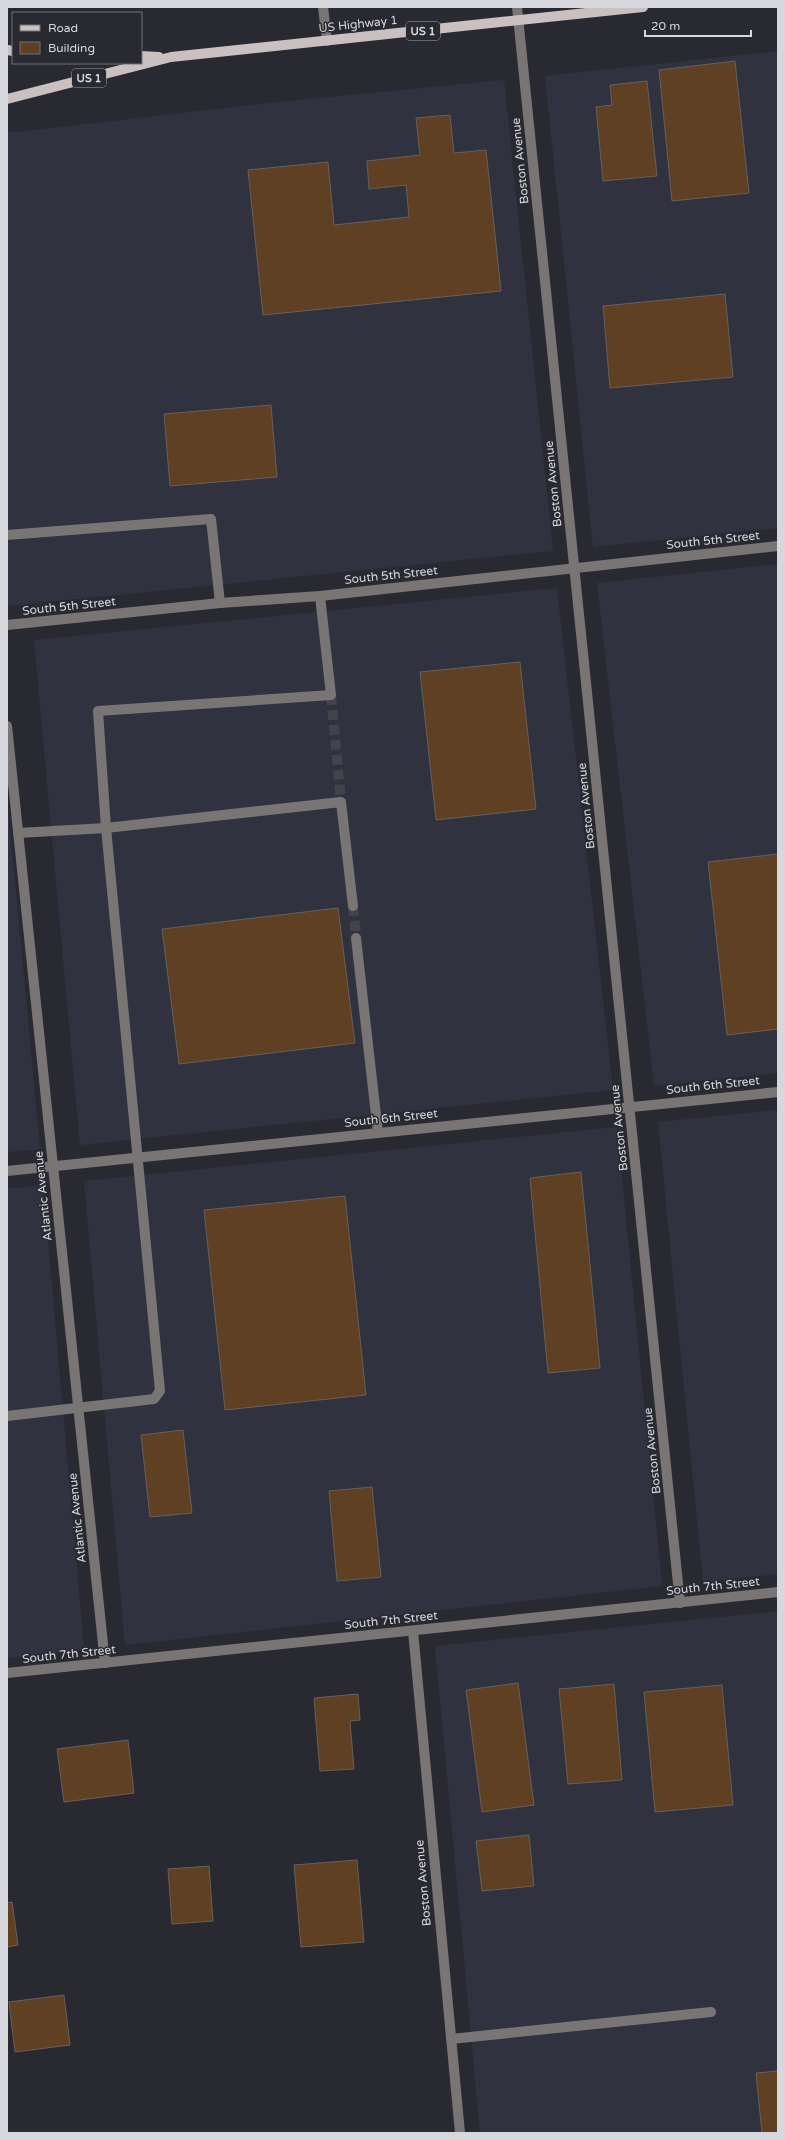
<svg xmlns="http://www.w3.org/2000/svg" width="785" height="2140" viewBox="0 0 785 2140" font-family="'Varela Round',sans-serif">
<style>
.built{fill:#31323f}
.building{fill:#5f4023;stroke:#676059}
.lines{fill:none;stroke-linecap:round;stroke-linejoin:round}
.minor-tunnel{stroke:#43444b;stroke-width:10;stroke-dasharray:10 5;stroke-linecap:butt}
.minor{stroke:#7a7575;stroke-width:10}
.major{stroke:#cbc0c0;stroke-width:10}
.labels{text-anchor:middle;stroke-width:3;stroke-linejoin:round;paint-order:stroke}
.shield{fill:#292a31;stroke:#a3a4a9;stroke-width:1}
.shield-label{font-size:11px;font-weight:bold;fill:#d7d8dd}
.street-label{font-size:12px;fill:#d7d8dd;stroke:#292a31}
</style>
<rect width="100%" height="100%" fill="#292a31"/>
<!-- built -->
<g class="built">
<polygon points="778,51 778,528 593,547 545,76"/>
<polygon points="504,80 553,551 7,606 7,133 277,102"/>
<polygon points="778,564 778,1073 654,1086 597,583"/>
<polygon points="557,588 613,1090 80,1145 34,640"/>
<polygon points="7,795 40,1149 7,1152"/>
<polygon points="778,1110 778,1574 703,1582 658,1122"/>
<polygon points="617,1127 662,1586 125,1645 84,1181"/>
<polygon points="43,1185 84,1649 7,1658 7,1189"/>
<polygon points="778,1611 778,2133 480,2133 435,1646"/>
</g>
<!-- building -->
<g class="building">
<polygon points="735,61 749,193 672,201 659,70"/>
<polygon points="647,81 657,176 603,181 596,107 612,105 610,85"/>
<polygon points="450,115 454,153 486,150 501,291 263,315 248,170 328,162 334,225 409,217 406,185 369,189 367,161 420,155 416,118"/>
<polygon points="725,294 733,377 610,388 603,306"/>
<polygon points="271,405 277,477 170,486 164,414"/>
<polygon points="520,662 536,809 436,820 420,672"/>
<polygon points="778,854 778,1029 727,1035 708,862"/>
<polygon points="338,908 355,1043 179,1064 162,929"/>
<polygon points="581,1172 600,1368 548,1373 530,1178"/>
<polygon points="345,1196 366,1395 225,1410 204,1210"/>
<polygon points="183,1430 192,1513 150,1517 141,1435"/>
<polygon points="372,1487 381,1577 337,1581 329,1491"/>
<polygon points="518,1683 534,1805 482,1812 466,1690"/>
<polygon points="614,1684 622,1780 568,1784 559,1689"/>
<polygon points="722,1685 733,1805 655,1812 644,1692"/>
<polygon points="358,1694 360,1720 350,1721 354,1769 320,1771 314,1698"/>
<polygon points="128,1740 134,1793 64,1802 57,1749"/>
<polygon points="529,1835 534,1886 482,1891 476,1841"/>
<polygon points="357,1860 364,1942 301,1947 294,1865"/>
<polygon points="209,1866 213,1921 172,1924 168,1869"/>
<polygon points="12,1902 18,1945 7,1947 7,1903"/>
<polygon points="64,1995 70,2045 15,2052 9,2002"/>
<polygon points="778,2071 778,2133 762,2133 756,2073"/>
</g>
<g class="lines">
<!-- minor-tunnel -->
<g class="minor-tunnel">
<polyline points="331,695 341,802"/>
<polyline points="353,906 356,938"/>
</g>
<!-- minor -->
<g class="minor">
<polyline points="323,7 327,41"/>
<polyline points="517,7 680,1603"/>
<polyline points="7,535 211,519 220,603"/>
<polyline points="7,625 220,603 320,596 778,546"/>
<polyline points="7,726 105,1663"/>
<polyline points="18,833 106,828 341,802 353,906"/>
<polyline points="356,938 378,1133"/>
<polyline points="7,1171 778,1092"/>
<polyline points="7,1416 154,1399 160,1391 106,828 98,711 331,695 320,596"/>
<polyline points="413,1631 460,2133"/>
<polyline points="7,1673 778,1592"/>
<polyline points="451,2039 711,2012"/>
</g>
<!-- major -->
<g class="major">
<polyline points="7,50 13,51"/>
<polyline points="141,56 159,57"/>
<polyline points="7,99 171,57 643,7"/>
</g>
</g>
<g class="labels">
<!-- shield labels -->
<g class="shield">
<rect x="406" y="22" width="34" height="18" rx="3"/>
<rect x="72" y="69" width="34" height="18" rx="3"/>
</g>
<g class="shield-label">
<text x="423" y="35">US 1</text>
<text x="89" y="82">US 1</text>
</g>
<!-- street labels -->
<g class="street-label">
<text transform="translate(358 24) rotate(-6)" y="4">US Highway 1</text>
<text transform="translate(520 161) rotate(-96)" y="4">Boston Avenue</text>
<text transform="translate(553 484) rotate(-96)" y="4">Boston Avenue</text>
<text transform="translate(713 540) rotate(-6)" y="4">South 5th Street</text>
<text transform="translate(391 575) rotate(-6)" y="4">South 5th Street</text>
<text transform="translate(69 606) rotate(-6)" y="4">South 5th Street</text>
<text transform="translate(586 806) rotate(-96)" y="4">Boston Avenue</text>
<text transform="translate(713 1085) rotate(-6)" y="4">South 6th Street</text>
<text transform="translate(391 1118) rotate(-6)" y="4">South 6th Street</text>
<text transform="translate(619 1128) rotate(-96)" y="4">Boston Avenue</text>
<text transform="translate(43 1196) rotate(-96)" y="4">Atlantic Avenue</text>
<text transform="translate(652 1451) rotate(-96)" y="4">Boston Avenue</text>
<text transform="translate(77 1518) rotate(-96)" y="4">Atlantic Avenue</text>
<text transform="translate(713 1586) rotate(-6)" y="4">South 7th Street</text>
<text transform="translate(391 1620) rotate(-6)" y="4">South 7th Street</text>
<text transform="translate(69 1654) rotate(-6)" y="4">South 7th Street</text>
<text transform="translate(423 1883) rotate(-95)" y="4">Boston Avenue</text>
</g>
</g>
<!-- border -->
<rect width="785" height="2140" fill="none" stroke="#d7d8dd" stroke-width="16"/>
<!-- legend -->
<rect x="12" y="12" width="130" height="52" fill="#292a31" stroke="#6f7076"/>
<rect x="20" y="25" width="20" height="6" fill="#cbc0c0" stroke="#6f7076"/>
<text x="48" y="32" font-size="12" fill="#d7d8dd">Road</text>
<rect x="20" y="42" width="20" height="12" fill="#5f4023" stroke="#6f7076"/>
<text x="48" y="52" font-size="12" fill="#d7d8dd">Building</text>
<!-- scale -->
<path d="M645 30v6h106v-6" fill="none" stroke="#d7d8dd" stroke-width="2"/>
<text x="651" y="30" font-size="12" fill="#d7d8dd" stroke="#292a31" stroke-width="3" paint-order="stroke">20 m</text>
</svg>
